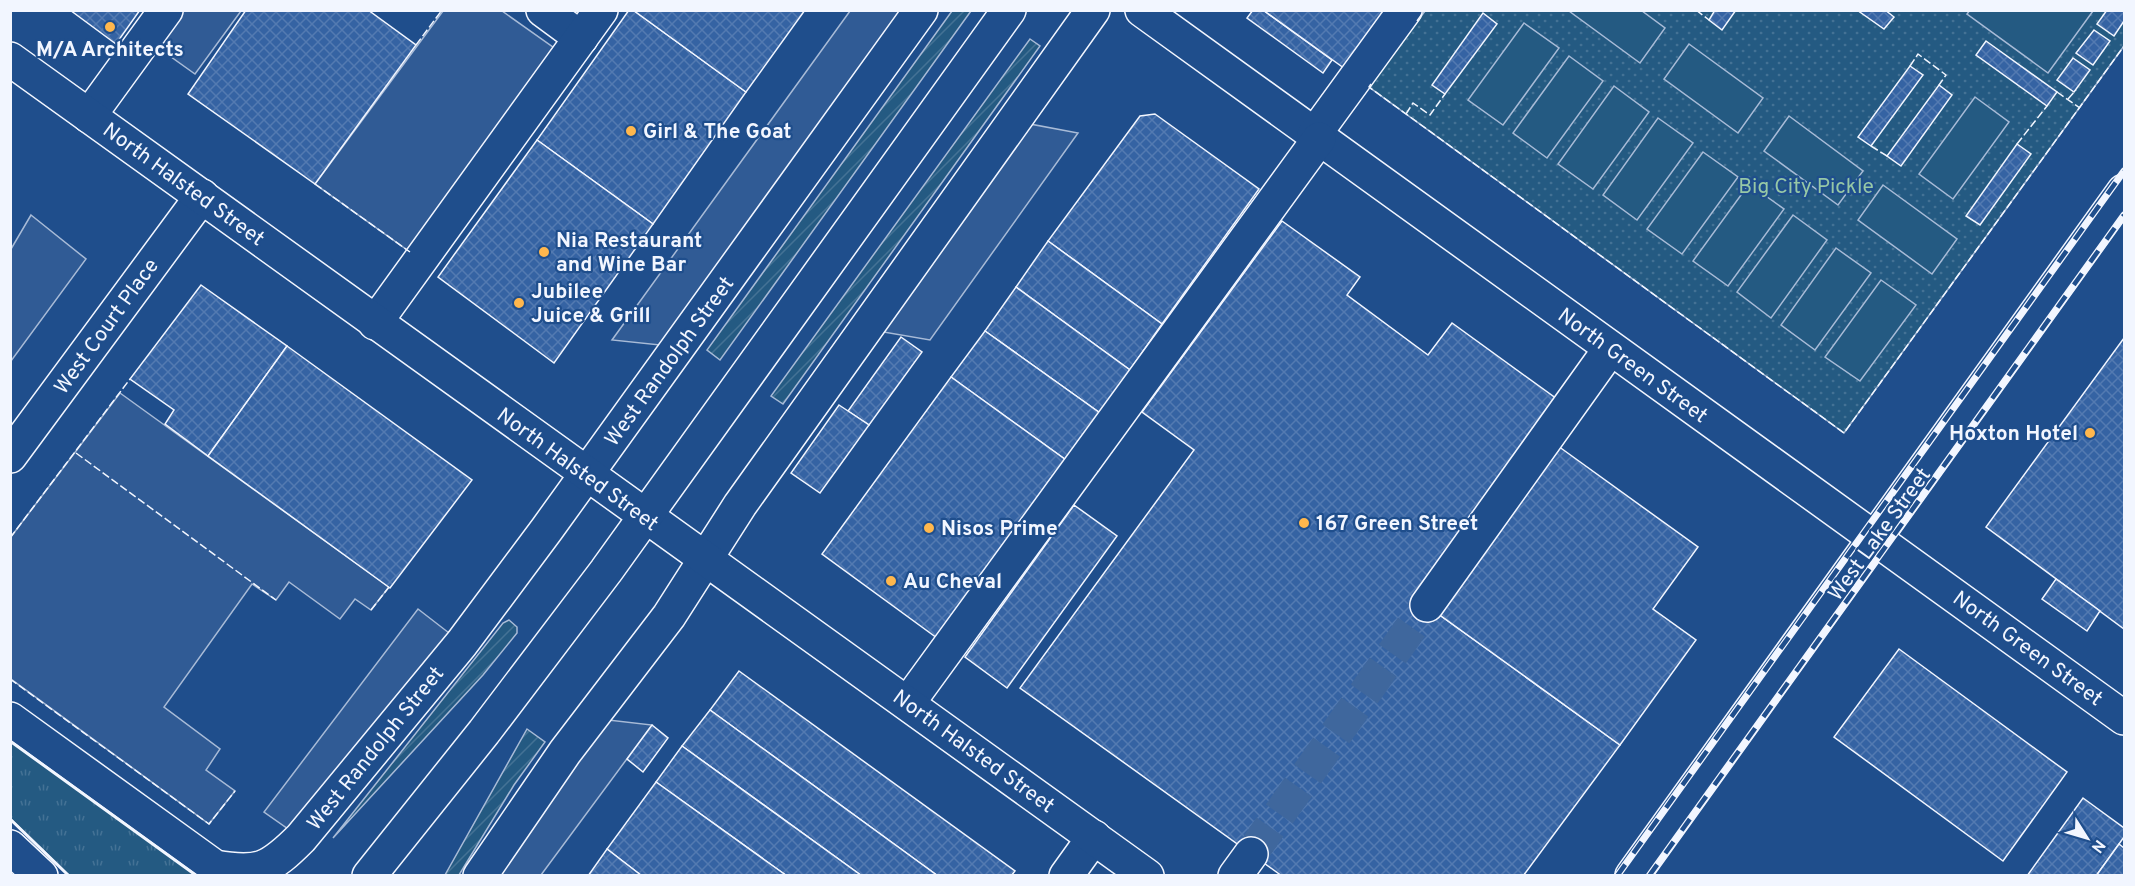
<svg xmlns="http://www.w3.org/2000/svg" width="2135" height="886" viewBox="0 0 2135 886" font-family="Overpass,sans-serif">
<style>
.grass{fill:url(#grass-tufts);stroke:#a8bbd7;stroke-width:1.5}
.park{fill:url(#park-dots);stroke:#a8bbd7;stroke-width:1.5}
.garden{fill:url(#garden-furrows);stroke:#a8bbd7;stroke-width:1.5}
.pitch{fill:#245a82;stroke:#a8bbd7;stroke-width:1.5}
.parking{fill:#305b95;stroke:#a8bbd7;stroke-width:1.5}
.building{fill:url(#building-cross-hatch);stroke:#f2f6ff;stroke-width:1.5}
.lines{fill:none;stroke-linecap:round;stroke-linejoin:round}
.minor-tunnel{stroke:#3f679d;stroke-width:33;stroke-dasharray:33 16;stroke-linecap:butt}
.minor-casing{stroke:#f2f6ff;stroke-width:36}
.major-casing{stroke:#f2f6ff;stroke-width:36}
.highway-casing{stroke:#f2f6ff;stroke-width:36}
.minor{stroke:#1f4e8c;stroke-width:33}
.major{stroke:#1f4e8c;stroke-width:33}
.highway{stroke:#1f4e8c;stroke-width:33}
.rail-casing{stroke:#f2f6ff;stroke-width:7}
.rail{stroke:#1f4e8c;stroke-width:4.5;stroke-dasharray:14;stroke-linecap:butt}
.fence{stroke:#f2f6ff;stroke-width:1.5;stroke-dasharray:8 3;stroke-linecap:butt}
.wall{stroke:#f2f6ff;stroke-width:3}
.poi-dot{fill:#ffb74d;stroke:#1f4e8c;stroke-width:2}
.labels{text-anchor:middle;stroke-width:4.5;stroke-linejoin:round;paint-order:stroke}
.poi-label{font-size:21px;font-weight:bold;fill:#f2f6ff;stroke:#1f4e8c;text-anchor:start}
.street-label{font-size:21px;fill:#f2f6ff;stroke:#1f4e8c}
.park-label{font-size:21px;fill:#97c8a6;stroke:#1f4e8c}
</style>
<defs>
<pattern id="grass-tufts" width="24" height="20" patternUnits="userSpaceOnUse" patternTransform="scale(1.5)"><rect width="24" height="20" fill="#245a82"/><path d="M3 7l-1-3M5 7V3M7 7l1-3M15 17l-1-3M17 17v-4M19 17l1-3" fill="none" stroke="#447295"/></pattern>
<pattern id="park-dots" width="8" height="8" patternUnits="userSpaceOnUse" patternTransform="scale(1.5)"><rect width="8" height="8" fill="#245a82"/><path d="M2 2h.1M6 6h.1" fill="none" stroke="#447295" stroke-width="1.8" stroke-linecap="round"/></pattern>
<pattern id="garden-furrows" width="10" height="10" patternUnits="userSpaceOnUse" patternTransform="scale(1.5)"><rect width="10" height="10" fill="#245a82"/><path d="M-1 1l2-2M0 10L10 0M9 11l2-2" fill="none" stroke="#447295"/></pattern>
<pattern id="building-cross-hatch" width="8" height="8" patternUnits="userSpaceOnUse" patternTransform="scale(1.5)"><rect width="8" height="8" fill="#3563a3"/><path d="M0 0l8 8M0 8l8-8" fill="none" stroke="#537ab1"/></pattern>
</defs>
<rect width="100%" height="100%" fill="#1f4e8c"/>
<!-- grass -->
<polygon class="grass" points="10,741 11,741 197,875 69,875 11,819"/>
<!-- park -->
<polygon class="park" points="1425,11 2124,11 2124,46 1844,433 1369,87"/>
<!-- garden -->
<g class="garden">
<polygon points="952,11 971,11 720,360 707,350"/>
<polygon points="1030,39 1040,46 783,404 771,396"/>
<polygon points="509,620 517,627 517,633 483,675 333,838 503,623"/>
<polygon points="527,729 545,742 514,785 459,875 445,875"/>
</g>
<!-- pitch -->
<g class="pitch">
<polygon points="1970,10 2093,10 2093,11 2048,73 1967,14"/>
<polygon points="1569,11 1642,11 1665,28 1640,63"/>
<polygon points="1524,23 1559,48 1503,125 1468,100"/>
<polygon points="1689,44 1763,98 1738,133 1664,79"/>
<polygon points="1569,56 1603,81 1547,158 1513,133"/>
<polygon points="1614,86 1649,112 1593,189 1558,164"/>
<polygon points="1975,97 2009,122 1953,199 1919,174"/>
<polygon points="1789,116 1863,171 1838,205 1764,151"/>
<polygon points="1658,118 1693,143 1637,220 1603,195"/>
<polygon points="1703,152 1738,177 1682,254 1647,229"/>
<polygon points="1749,184 1784,209 1728,286 1693,261"/>
<polygon points="1883,185 1957,239 1932,274 1858,220"/>
<polygon points="1793,215 1827,240 1771,318 1737,292"/>
<polygon points="1836,248 1871,273 1815,350 1781,325"/>
<polygon points="1881,280 1916,305 1860,381 1825,357"/>
</g>
<!-- parking -->
<g class="parking">
<polygon points="904,10 679,347 612,340 850,11"/>
<polygon points="166,11 241,11 195,74 146,39"/>
<polygon points="443,11 502,11 557,50 410,252 315,184"/>
<polygon points="1014,121 1078,133 930,340 866,329"/>
<polygon points="31,215 86,259 11,361 11,249"/>
<polygon points="120,393 389,587 371,610 355,599 340,619 289,582 276,600 252,584 164,707 220,749 206,770 235,791 209,824 11,679 10,538"/>
<polygon points="418,609 462,643 301,838 264,812"/>
<polygon points="591,718 652,725 541,875 480,876"/>
</g>
<!-- building -->
<g class="building">
<polygon points="70,10 140,10 116,44"/>
<polygon points="246,10 368,10 416,45 315,184 188,94"/>
<polygon points="629,10 633,10 746,92 653,224 537,140"/>
<polygon points="633,10 805,10 746,92"/>
<polygon points="1253,10 1263,10 1332,60 1323,73 1247,18"/>
<polygon points="1263,10 1386,10 1348,71"/>
<polygon points="1715,10 1736,10 1722,30 1709,20"/>
<polygon points="1857,10 1885,10 1894,17 1884,29"/>
<polygon points="2107,10 2124,10 2124,21 2114,36 2097,24"/>
<polygon points="1483,13 1497,24 1445,94 1432,85"/>
<polygon points="2094,30 2110,41 2093,65 2076,53"/>
<polygon points="1986,41 2057,92 2047,106 1976,55"/>
<polygon points="2073,58 2090,70 2074,92 2057,80"/>
<polygon points="1910,66 1923,75 1871,146 1858,137"/>
<polygon points="1939,85 1952,95 1901,166 1887,156"/>
<polygon points="1155,114 1259,189 1162,324 1048,241 1140,116"/>
<polygon points="537,140 653,224 554,363 438,277"/>
<polygon points="2017,144 2031,154 1980,225 1966,216"/>
<polygon points="1282,221 1360,277 1347,295 1428,355 1452,323 1557,399 1437,613 1620,745 1523,876 1282,876 1020,688 1194,450 1142,412"/>
<polygon points="1048,241 1162,324 1130,370 1016,287"/>
<polygon points="201,285 287,346 208,456 165,424 174,410 130,379"/>
<polygon points="1016,287 1130,370 1100,413 985,331"/>
<polygon points="985,331 1100,413 1066,460 951,377"/>
<polygon points="901,337 922,352 869,425 848,411"/>
<polygon points="2124,338 2124,629 1986,527"/>
<polygon points="287,346 472,480 390,588 208,456"/>
<polygon points="951,377 1066,460 937,638 822,554"/>
<polygon points="839,405 869,425 820,493 791,473"/>
<polygon points="1558,446 1698,547 1653,609 1696,640 1620,745 1437,613"/>
<polygon points="1074,505 1117,536 1007,688 965,657"/>
<polygon points="2056,579 2100,611 2087,631 2042,599"/>
<polygon points="1899,649 2067,772 2003,861 1834,737"/>
<polygon points="739,671 1015,871 1011,876 938,876 710,710"/>
<polygon points="710,710 938,876 862,876 682,746"/>
<polygon points="652,725 668,738 643,772 627,759"/>
<polygon points="682,746 862,876 787,876 656,782"/>
<polygon points="656,782 787,876 642,876 607,849"/>
<polygon points="2083,798 2124,828 2124,837 2096,876 2027,876"/>
<polygon points="2119,844 2124,848 2124,876 2096,876"/>
<polygon points="607,849 642,876 588,876"/>
</g>
<g class="lines">
<!-- minor-tunnel -->
<polyline class="minor-tunnel" points="1251,854 1427,605"/>
<defs>
<g id="minor">
<polyline points="543,10 581,38"/>
<polyline points="1142,10 2124,718"/>
<polyline points="89,116 166,10"/>
<polyline points="1314,135 1405,10"/>
<polyline points="375,323 601,10"/>
<polyline points="10,456 202,196"/>
<polyline points="1427,605 1610,349"/>
<polyline points="908,703 1319,139"/>
<path d="M10 719 215 867C259 875 270 869 301 838L462 643 547 529 921 10"/>
<polyline points="480,876 565,752 669,616 740,505 1093,10"/>
<polyline points="1066,876 1094,837"/>
<polyline points="1235,876 1251,854"/>
</g>
<g id="major">
<polyline points="10,59 1147,876"/>
<polyline points="369,876 484,732 606,571 1009,10"/>
<polyline points="1632,876 2124,191"/>
</g>
<polyline id="highway" points="10,847 41,876"/>
</defs>
<!-- minor casing -->
<use href="#minor" class="minor-casing"/>
<!-- major casing -->
<use href="#major" class="major-casing"/>
<!-- highway casing -->
<use href="#highway" class="highway-casing"/>
<!-- minor -->
<use href="#minor" class="minor"/>
<!-- major -->
<use href="#major" class="major"/>
<!-- highway -->
<use href="#highway" class="highway"/>
<defs>
<g id="rail">
<polyline points="1617,876 2124,171"/>
<polyline points="1649,876 2124,215"/>
</g>
</defs>
<!-- rail casing -->
<use href="#rail" class="rail-casing"/>
<!-- rail -->
<use href="#rail" class="rail"/>
<!-- fence -->
<g class="fence">
<polyline points="1696,10 1709,20"/>
<polyline points="1417,21 1425,10"/>
<polyline points="416,45 442,10"/>
<polyline points="1910,66 1918,54 1946,75 1939,85"/>
<polyline points="1371,84 1369,87 1844,433 2124,46"/>
<polyline points="2057,92 2080,108"/>
<polyline points="2068,99 2076,90"/>
<polyline points="1406,114 1413,103 1430,115 1445,94"/>
<polyline points="2017,144 2047,106"/>
<polyline points="1871,146 1887,156"/>
<polyline points="315,184 410,252"/>
<polyline points="76,453 276,600"/>
<polyline points="10,538 130,379"/>
<polyline points="371,610 389,587"/>
<polyline points="10,679 209,824 235,791"/>
</g>
<!-- wall -->
<g class="wall">
<polyline points="10,741 197,876"/>
<polyline points="10,819 69,876"/>
</g>
</g>
<!-- markers -->
<g class="poi-dot">
<circle cx="110" cy="27" r="6"/>
<circle cx="631" cy="131" r="6"/>
<circle cx="544" cy="252" r="6"/>
<circle cx="519" cy="303" r="6"/>
<circle cx="2090" cy="433" r="6"/>
<circle cx="1304" cy="523" r="6"/>
<circle cx="929" cy="528" r="6"/>
<circle cx="891" cy="581" r="6"/>
</g>
<g class="labels">
<!-- poi labels -->
<g class="poi-label">
<text x="110" y="56" text-anchor="middle">M/A Architects</text>
<text x="643" y="138">Girl &amp; The Goat</text>
<text x="556" y="247">Nia Restaurant<tspan x="556" dy="24">and Wine Bar</tspan></text>
<text x="531" y="298">Jubilee<tspan x="531" dy="24">Juice &amp; Grill</tspan></text>
<text x="2078" y="440" text-anchor="end">Hoxton Hotel</text>
<text x="1316" y="530">167 Green Street</text>
<text x="941" y="535">Nisos Prime</text>
<text x="903" y="588">Au Cheval</text>
</g>
<!-- street labels -->
<g class="street-label">
<text transform="translate(184 184) rotate(36)" y="7">North Halsted Street</text>
<text transform="translate(106 326) rotate(-54)" y="7">West Court Place</text>
<text transform="translate(669 361) rotate(-54)" y="7">West Randolph Street</text>
<text transform="translate(1633 365) rotate(36)" y="7">North Green Street</text>
<text transform="translate(578 469) rotate(36)" y="7">North Halsted Street</text>
<text transform="translate(1879 534) rotate(-54)" y="7">West Lake Street</text>
<text transform="translate(2028 648) rotate(36)" y="7">North Green Street</text>
<text transform="translate(375 748) rotate(-51)" y="7">West Randolph Street</text>
<text transform="translate(974 751) rotate(36)" y="7">North Halsted Street</text>
</g>
<!-- park labels -->
<g class="park-label">
<text x="1806" y="193">Big City Pickle</text>
</g>
</g>
<!-- border -->
<rect width="2135" height="886" fill="none" stroke="#f2f6ff" stroke-width="24"/>
<!-- north arrow -->
<g transform="translate(2087 838) rotate(127)" stroke="#1f4e8c" stroke-width="4.5" paint-order="stroke">
<path d="M0-4.5L10 22L0 15L-10 22Z" fill="#f2f6ff"/>
<text y="-9" font-size="16" font-weight="bold" text-anchor="middle" fill="#f2f6ff">N</text>
</g>
</svg>
